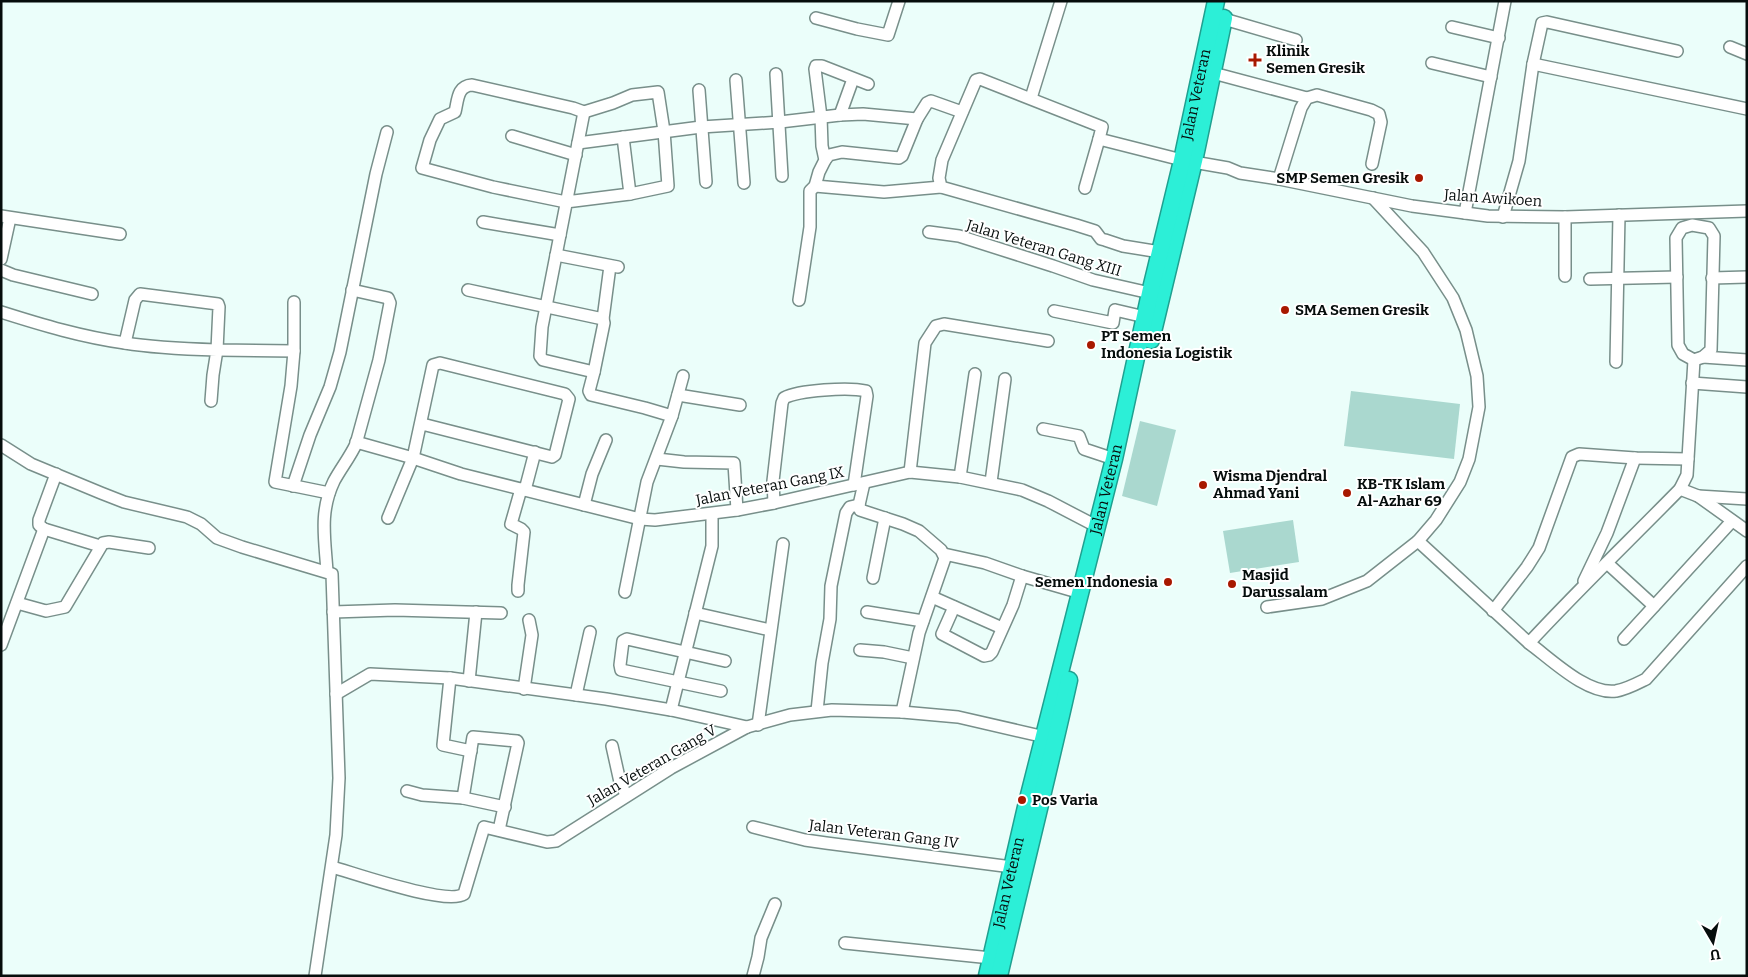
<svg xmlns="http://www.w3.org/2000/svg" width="1748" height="977" viewBox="0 0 1748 977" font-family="Bitter,serif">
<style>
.green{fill:#aad8cf}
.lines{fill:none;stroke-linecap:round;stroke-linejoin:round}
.minor-casing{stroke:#788f8a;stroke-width:14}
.highway-casing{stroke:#1fa090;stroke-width:19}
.minor{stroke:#fff;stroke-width:11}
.highway{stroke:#2cefd7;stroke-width:16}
.poi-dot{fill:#a81800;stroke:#fff;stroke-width:2}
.labels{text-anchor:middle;stroke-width:4;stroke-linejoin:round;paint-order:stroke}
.poi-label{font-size:15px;font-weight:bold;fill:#060d0c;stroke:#fff;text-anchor:start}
.street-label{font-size:15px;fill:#060d0c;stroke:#fff}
</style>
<rect width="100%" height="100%" fill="#ebfefa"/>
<!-- green -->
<g class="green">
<polygon points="1351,391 1460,404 1454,459 1344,446"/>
<polygon points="1140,421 1176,430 1157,506 1122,496"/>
<polygon points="1293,520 1299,562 1230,573 1223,531"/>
</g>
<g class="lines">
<defs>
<g id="minor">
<polyline points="816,18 857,29 888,35 899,1"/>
<polyline points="1224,19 1296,40"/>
<polyline points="1452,27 1499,38"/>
<polyline points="1730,47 1747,54"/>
<polyline points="1432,63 1491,77"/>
<polyline points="1533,64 1747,109"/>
<polyline points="1213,73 1307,98"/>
<polyline points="776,74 782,176"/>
<polyline points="736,80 744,183"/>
<polyline points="699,90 706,182"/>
<polyline points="1031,98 1061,1"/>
<polyline points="584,112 613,103 632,95 658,92 664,131 668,186 630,194"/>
<polyline points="840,115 853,79"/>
<polyline points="512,136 576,155"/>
<path d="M623 137 630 194 566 202 493 187 422 168 430 140 440 119 455 112C458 100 457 86 472 85L573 108 584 112 542 327 540 356 543 360 594 372 589 391 591 395 645 408 672 416 647 482 625 592"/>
<polyline points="578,143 701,127 780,122 840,115 863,114 917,119 927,103 931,101 962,112"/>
<polyline points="825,160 829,155 842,152 899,158 902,156 917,119"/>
<polyline points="1279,179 1301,108 1307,98 1317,95 1371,110 1379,114 1381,122 1372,164"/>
<polyline points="815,186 884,192 941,187"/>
<polyline points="1085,188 1099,139"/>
<polyline points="1465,213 1505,1"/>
<polyline points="1,216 120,234"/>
<polyline points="1503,217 1519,161 1533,64 1542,23 1547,22 1677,51"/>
<polyline points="1565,217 1565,276"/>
<polyline points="483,222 560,235"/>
<polygon points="1692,225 1709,228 1714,236 1711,350 1703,357 1694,360 1683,354 1678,345 1676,238 1682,228"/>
<polyline points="929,232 959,236 1053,266 1093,280 1150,293"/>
<polyline points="1160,252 1123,246 1105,240 1101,239 1095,231 1076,225 941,187 939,178 942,160 976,80 980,79 1102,127 1099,139 1182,160 1228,168 1240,173 1279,179 1412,206 1488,216 1565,217 1747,211"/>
<polyline points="556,255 618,267"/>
<polyline points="1,259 10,218"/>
<polyline points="1,270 13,275 92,294"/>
<polyline points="1712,278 1747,277"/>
<polyline points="1590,279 1677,277"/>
<polyline points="468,290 603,319 604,323 594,372"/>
<polyline points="799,300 810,227 810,191 815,186 819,172 825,160 822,146 821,117 815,69 816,66 822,66 868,84"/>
<polyline points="294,302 294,351 291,386 275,482 329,493"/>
<polyline points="1054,311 1113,323 1115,310 1145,317"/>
<path d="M1 312C42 325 82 337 125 343 155 348 186 349 217 350L213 375 211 401"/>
<polyline points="603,319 610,266"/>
<polyline points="125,343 135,300 140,294 218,304 219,307 217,350 294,351"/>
<polyline points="1703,357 1747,360"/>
<polyline points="1616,362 1619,215"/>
<polyline points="1692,383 1747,387"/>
<polyline points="678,395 740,405"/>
<polyline points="672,416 683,376"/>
<polyline points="1043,429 1079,436 1084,449 1114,459"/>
<polyline points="356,442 413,458 461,474 640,519 655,520 737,510 774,503 910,472 960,477 1022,490 1048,501 1098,527"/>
<polyline points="1,445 31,464 101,493 124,502 187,517 201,524 217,538 242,547 332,574 339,778 336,835 315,976"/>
<polyline points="657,459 684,462 734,463 737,510"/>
<polyline points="910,472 925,343 936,326 944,324 1048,341"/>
<polyline points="56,474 39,520 39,525 44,529 100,546"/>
<polyline points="960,477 975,374"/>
<polyline points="991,482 1005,379"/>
<polyline points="864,483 859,505 860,510 903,524 919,531 941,550 945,558 919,633 902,712"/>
<polyline points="293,486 310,435 330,387 340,352 376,174 387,132"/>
<polyline points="1680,489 1698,496 1747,531"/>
<polyline points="525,490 535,452"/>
<polyline points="1698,496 1747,499"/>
<path d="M774 503 773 481 782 403 784 398C799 390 849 387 866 391L867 396 854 485"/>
<polyline points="584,505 592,474 606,440"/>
<polyline points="388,518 413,458 433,365 440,363 565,394 569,399 555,455 552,457 422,424"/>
<path d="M1418 541 1529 643C1578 590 1630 540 1680 489L1687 475 1694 360"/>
<polyline points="944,554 985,563 1022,576 1081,593"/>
<polyline points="1607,563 1654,606"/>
<path d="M327 572C325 539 319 512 334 481 341 468 350 457 356 444L379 360 390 303 388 298 352 290"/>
<polyline points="873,578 885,518"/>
<polyline points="1584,581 1607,533 1635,458"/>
<polyline points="518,591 518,585 524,532 521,529 511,524 521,489"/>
<polyline points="932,597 1002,628"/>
<polyline points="17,603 46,611 65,607 103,543 109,542 149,548"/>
<polyline points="954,607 942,634 984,656 989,655 992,652 1013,605 1022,576"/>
<polyline points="1267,607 1322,599 1367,581 1418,541 1436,520 1460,482 1469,459 1479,407 1477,376 1466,330 1453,298 1423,252 1373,198"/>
<polyline points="1493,611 1527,567 1539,548 1572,457 1579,454 1635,458 1688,459"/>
<polyline points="333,612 395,610 501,613"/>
<polyline points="867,612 923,621"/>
<polyline points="695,613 770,630"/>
<polyline points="1624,639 1732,521"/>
<path d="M1529 643C1551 659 1587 695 1616 691 1627 689 1636 684 1646 679L1747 566"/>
<polyline points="1,645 44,529"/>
<polyline points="860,650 884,652 913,658"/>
<polyline points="450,678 443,745 471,751"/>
<polyline points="469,681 476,612"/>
<polyline points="524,689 532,635 529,620"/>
<polyline points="721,691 621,670 620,665 623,641 627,639 725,661"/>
<polyline points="336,694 370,674 450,678 606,699 671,710 747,727"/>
<polyline points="576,695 590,632"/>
<polyline points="671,710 712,546 712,514"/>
<polyline points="817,711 822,663 830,619 831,586 846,513 850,507 859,505"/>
<polyline points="758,725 783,544"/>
<polyline points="612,746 620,782 626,795"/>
<polyline points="407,791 422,795 463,798 505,807"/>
<polyline points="463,798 473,737 517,741 518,743 499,830"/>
<polyline points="753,827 805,840 826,843 1012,867"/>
<path d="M332 867C354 873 447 906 464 894L484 827 547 842 556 841 671 768 747 727 790 715 832 710 902 712 958 717 1045 737"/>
<polyline points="845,943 991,958"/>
<polyline points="753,976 758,957 761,938 775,904"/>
</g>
<g id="highway">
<polyline points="1151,340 1194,161 1224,18"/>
<path id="s1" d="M987 976 1026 807 1114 459 1150 293 1181 165 1216 1"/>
<path d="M999 976C1022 877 1047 779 1069 680"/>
</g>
</defs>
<!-- minor casing -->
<use href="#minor" class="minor-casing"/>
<!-- highway casing -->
<use href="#highway" class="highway-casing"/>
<!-- minor -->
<use href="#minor" class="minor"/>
<!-- highway -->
<use href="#highway" class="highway"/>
</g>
<!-- markers -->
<g class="poi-dot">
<path d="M1252.5 52.5h5v5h5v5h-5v5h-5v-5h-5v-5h5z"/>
<circle cx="1419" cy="178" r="5"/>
<circle cx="1285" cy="310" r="5"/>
<circle cx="1091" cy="345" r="5"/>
<circle cx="1203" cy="485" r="5"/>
<circle cx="1347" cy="493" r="5"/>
<circle cx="1168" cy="582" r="5"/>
<circle cx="1232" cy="584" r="5"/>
<circle cx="1022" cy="800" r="5"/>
</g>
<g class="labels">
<!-- poi labels -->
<g class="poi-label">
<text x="1266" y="56">Klinik<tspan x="1266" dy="17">Semen Gresik</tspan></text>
<text x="1409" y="183" text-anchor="end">SMP Semen Gresik</text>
<text x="1295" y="315">SMA Semen Gresik</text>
<text x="1101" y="341">PT Semen<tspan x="1101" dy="17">Indonesia Logistik</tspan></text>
<text x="1213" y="481">Wisma Djendral<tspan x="1213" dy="17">Ahmad Yani</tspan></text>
<text x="1357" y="489">KB-TK Islam<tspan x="1357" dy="17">Al-Azhar 69</tspan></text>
<text x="1242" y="580">Masjid<tspan x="1242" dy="17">Darussalam</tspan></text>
<text x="1158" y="587" text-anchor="end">Semen Indonesia</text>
<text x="1032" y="805">Pos Varia</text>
</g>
<!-- street labels -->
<g class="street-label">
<text dy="5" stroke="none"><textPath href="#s1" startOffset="906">Jalan Veteran</textPath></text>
<text transform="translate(1493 198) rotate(4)" y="5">Jalan Awikoen</text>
<text transform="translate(1044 248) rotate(17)" y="5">Jalan Veteran Gang XIII</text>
<text transform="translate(770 486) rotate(-11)" y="5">Jalan Veteran Gang IX</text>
<text dy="5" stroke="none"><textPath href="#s1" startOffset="501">Jalan Veteran</textPath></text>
<text transform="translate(652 765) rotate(-30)" y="5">Jalan Veteran Gang V</text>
<text transform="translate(884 834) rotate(7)" y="5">Jalan Veteran Gang IV</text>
<text dy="5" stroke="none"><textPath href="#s1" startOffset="96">Jalan Veteran</textPath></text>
</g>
</g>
<!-- border -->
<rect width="1748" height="977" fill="none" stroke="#060d0c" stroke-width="5"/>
<!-- north arrow -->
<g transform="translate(1713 942) rotate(171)" stroke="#ffffff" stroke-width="4" paint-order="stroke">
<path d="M0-4L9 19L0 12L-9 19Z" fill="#060d0c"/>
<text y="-8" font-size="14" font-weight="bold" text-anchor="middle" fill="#060d0c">U</text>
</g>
</svg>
